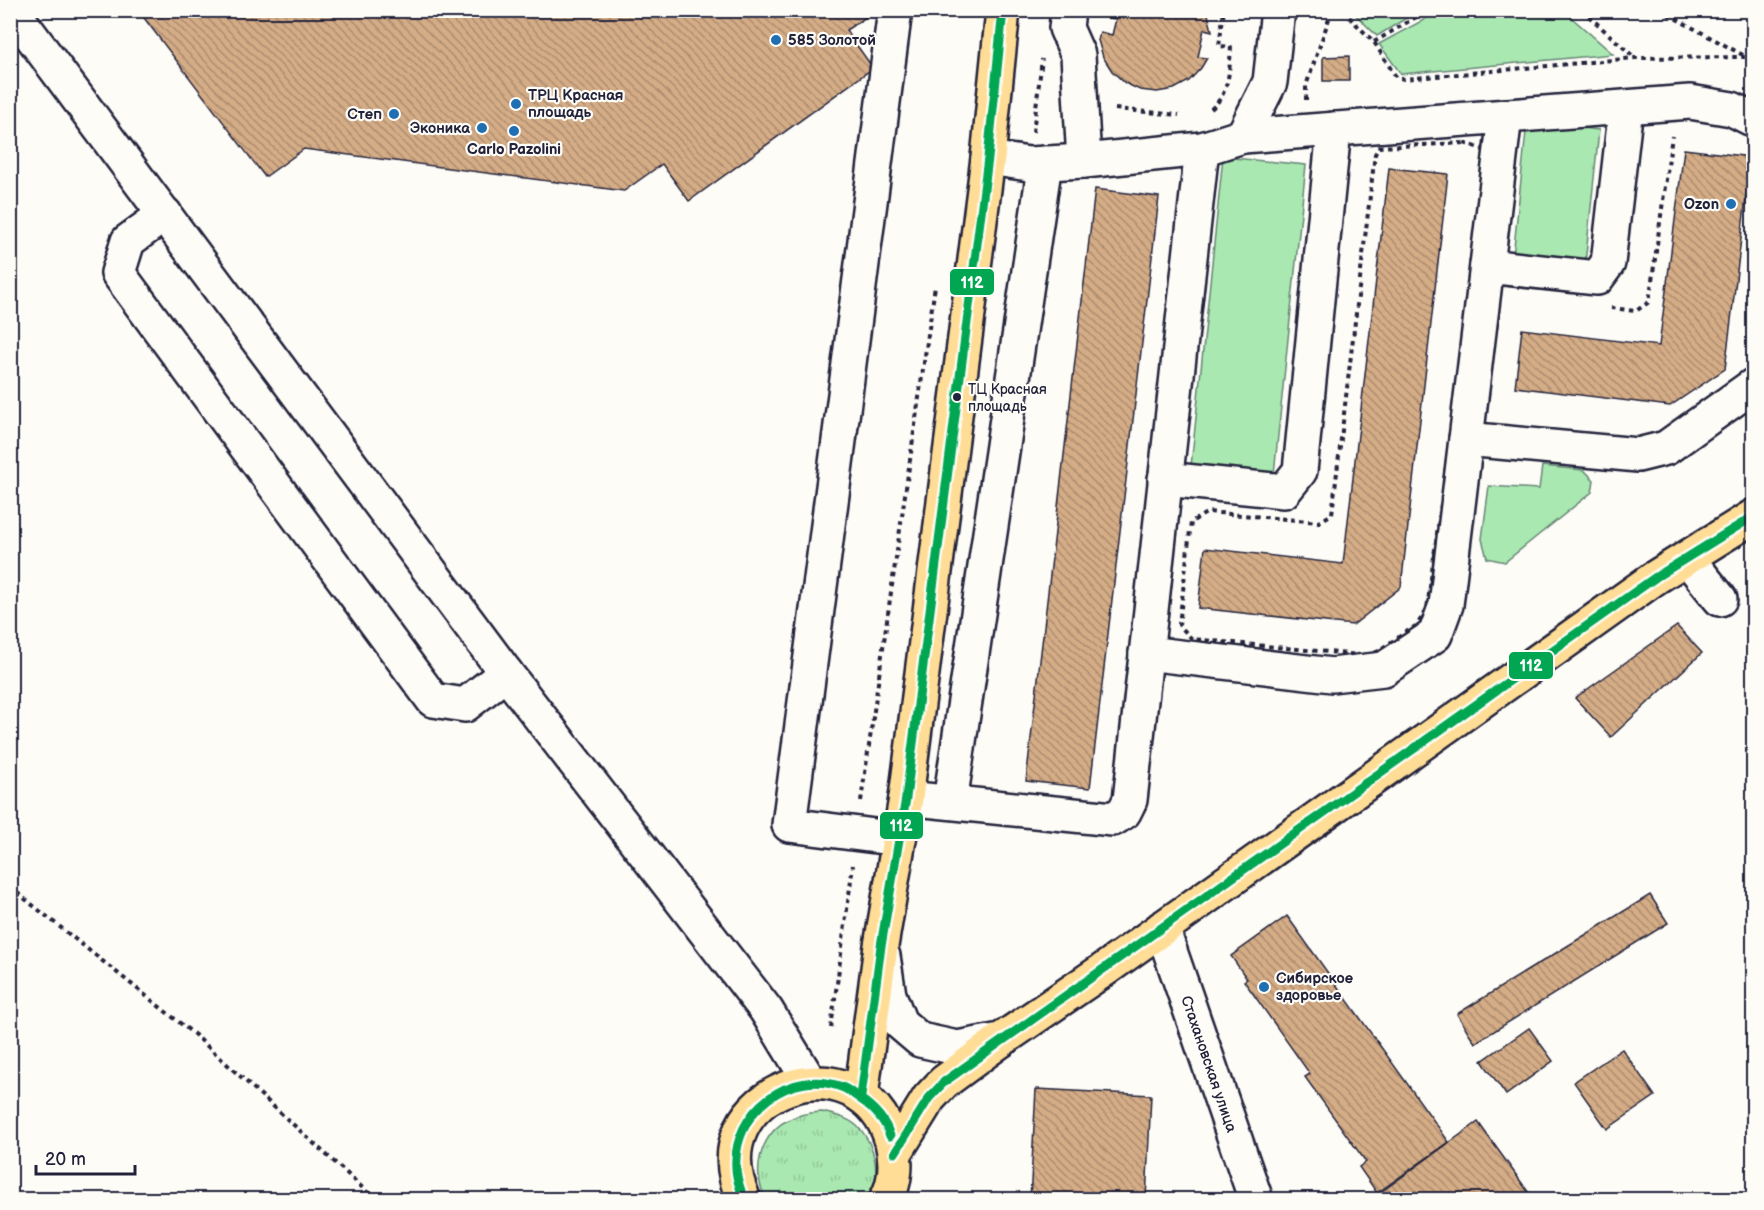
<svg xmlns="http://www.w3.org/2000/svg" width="1764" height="1210" viewBox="0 0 1764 1210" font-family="'Balsamiq Sans',sans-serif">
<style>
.grass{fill:url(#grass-tufts);stroke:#668576;stroke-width:1.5}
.green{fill:#a9e8b0;stroke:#668576;stroke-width:1.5}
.building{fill:url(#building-back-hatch);stroke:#22223b;stroke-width:1.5}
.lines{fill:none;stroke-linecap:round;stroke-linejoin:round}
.minor-casing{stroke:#22223b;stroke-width:38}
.major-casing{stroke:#22223b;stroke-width:38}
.path{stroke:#22223b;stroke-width:4;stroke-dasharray:4.5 4.5;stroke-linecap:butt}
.minor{stroke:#fdfcf7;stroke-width:33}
.major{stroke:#ffdd96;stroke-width:33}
.bus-1-casing{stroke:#fdfcf7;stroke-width:14}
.bus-1{stroke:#00a651;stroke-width:9}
.poi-dot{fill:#1f6fb2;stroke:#fdfcf7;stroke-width:2}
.bus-dot{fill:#22223b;stroke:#fdfcf7;stroke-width:2}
.labels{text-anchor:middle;stroke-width:4.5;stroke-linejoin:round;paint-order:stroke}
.bus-label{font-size:14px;fill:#22223b;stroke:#fdfcf7;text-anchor:start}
.poi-label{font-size:15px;font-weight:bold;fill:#22223b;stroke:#fdfcf7;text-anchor:start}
.street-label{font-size:15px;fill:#22223b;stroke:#fdfcf7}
.line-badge{stroke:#fdfcf7;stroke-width:2}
.badge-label{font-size:16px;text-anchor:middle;font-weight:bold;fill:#fff}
</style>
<defs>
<pattern id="grass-tufts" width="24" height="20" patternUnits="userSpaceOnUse" patternTransform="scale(1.5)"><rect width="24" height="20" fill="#a9e8b0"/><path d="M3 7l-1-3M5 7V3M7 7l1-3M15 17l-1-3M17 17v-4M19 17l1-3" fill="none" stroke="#91c798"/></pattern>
<pattern id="building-back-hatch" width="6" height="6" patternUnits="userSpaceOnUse" patternTransform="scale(1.5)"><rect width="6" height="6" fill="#d4ac86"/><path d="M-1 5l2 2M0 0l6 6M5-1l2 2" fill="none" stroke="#ac8c6f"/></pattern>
</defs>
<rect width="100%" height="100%" fill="#fdfcf7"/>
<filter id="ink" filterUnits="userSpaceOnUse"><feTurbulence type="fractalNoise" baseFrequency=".0167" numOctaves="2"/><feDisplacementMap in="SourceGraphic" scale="12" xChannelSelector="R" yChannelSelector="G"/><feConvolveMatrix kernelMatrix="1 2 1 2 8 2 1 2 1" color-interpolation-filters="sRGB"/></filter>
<g filter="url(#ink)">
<!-- grass -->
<path class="grass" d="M822 1112C834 1115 847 1117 857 1126 876 1144 882 1177 868 1199H767C750 1175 760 1135 786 1121 798 1114 809 1113 822 1112Z"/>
<!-- green -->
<g class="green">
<polygon points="1351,10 1418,10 1418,11 1377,36"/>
<polygon points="1564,11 1613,54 1401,74 1379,44 1440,11"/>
<polygon points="1527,122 1599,130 1585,264 1513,257"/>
<polygon points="1223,157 1306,165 1274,474 1191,466"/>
<polygon points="1542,466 1584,470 1594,480 1592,492 1505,562 1487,558 1482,539 1489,486 1539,489"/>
</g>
<!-- building -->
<g class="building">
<polygon points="138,10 877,10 846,30 873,68 689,201 662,164 624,191 304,149 265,177"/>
<polygon points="1104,10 1207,10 1212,31 1204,29 1198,57 1207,58 1201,68 1189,81 1174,89 1157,92 1140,90 1125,83 1112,71 1103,57 1098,40 1100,32 1112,35 1116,19 1103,17"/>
<polygon points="1349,56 1349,81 1323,81 1323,57"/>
<polygon points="1684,149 1751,157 1725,369 1670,406 1515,387 1522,329 1659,346"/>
<polygon points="1389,168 1448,174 1401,587 1353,625 1198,608 1205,548 1343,564"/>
<polygon points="1095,189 1159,197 1090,788 1026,781"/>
<polygon points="1677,626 1702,653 1611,737 1575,698"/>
<polygon points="1650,895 1668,923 1475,1043 1457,1014"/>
<polygon points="1287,916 1449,1142 1377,1193 1359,1167 1366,1162 1305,1077 1310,1074 1244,981 1247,979 1231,956"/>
<polygon points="1529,1028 1553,1061 1506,1095 1482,1061"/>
<polygon points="1622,1049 1655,1096 1607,1129 1574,1082"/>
<polygon points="1036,1089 1151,1095 1146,1200 1030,1200"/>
<polygon points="1478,1122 1534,1200 1387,1200 1381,1192"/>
</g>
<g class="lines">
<defs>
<g id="minor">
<polyline points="12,10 506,673 766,1010 810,1082"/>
<polyline points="895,10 789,825 899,839"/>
<polyline points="1068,10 1066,28 1078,55 1084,161"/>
<polyline points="1243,136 1270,82 1278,10"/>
<polyline points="988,158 1029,164 1084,161 1202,149 1243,136 1690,102 1732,109 1754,120"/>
<polyline points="165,214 128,241 118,273 433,700 465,705 506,673"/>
<polyline points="1487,266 1597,278 1608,263 1626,107"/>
<polyline points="1466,439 1505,116"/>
<polyline points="1165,479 1284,491 1300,471 1334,129"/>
<polyline points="1687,558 1720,599"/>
<polyline points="1146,653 1332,675 1384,669 1435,635 1446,605 1466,439 1638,455 1666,448 1754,385"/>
<polyline points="906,798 1113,819 1124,812 1130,800 1202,149"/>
<polyline points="950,802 1045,163"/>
<polyline points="1162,928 1256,1200"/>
<polyline points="883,956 889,995 900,1023 920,1040 957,1048 1001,1040"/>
</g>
<g id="major">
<polyline points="861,1096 881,946 906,798 988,158 1003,10"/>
<polyline points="895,1153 929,1098 944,1082 1001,1040 1105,969 1656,577 1754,516"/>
<path d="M744 1200C693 1088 862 1033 892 1142 897 1161 896 1183 886 1200"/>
</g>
</defs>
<!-- minor casing -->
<use href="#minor" class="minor-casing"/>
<!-- major casing -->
<use href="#major" class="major-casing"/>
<!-- path -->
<g class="path">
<polyline points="1346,10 1345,13 1374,42 1396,77 1404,79 1635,58 1745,57"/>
<polyline points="1582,10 1635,58"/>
<polyline points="1660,10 1754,61"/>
<polyline points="1374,42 1428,10"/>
<polyline points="1306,100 1306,86 1331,13 1345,13"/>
<polyline points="1115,109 1179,115"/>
<path d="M1211 109C1230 92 1229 72 1231 47L1219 46 1224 10"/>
<polyline points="1033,132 1042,59"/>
<polygon points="1464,143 1483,149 1486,166 1427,609 1417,625 1370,656 1192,639 1179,625 1191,522 1208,512 1319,522 1332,514 1375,154 1379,147"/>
<polyline points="1611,308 1636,311 1649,302 1672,136"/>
<polyline points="861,801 935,286"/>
<polyline points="10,887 195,1035 376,1200"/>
<polyline points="831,1028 853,865"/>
<polyline points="10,1197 18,1200"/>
</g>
<!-- minor -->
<use href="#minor" class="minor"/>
<!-- major -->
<use href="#major" class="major"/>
<defs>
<g id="bus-1">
<polyline points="861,1096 881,946 906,798 988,158 1003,10"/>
<polyline points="895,1153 929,1098 944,1082 1656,577 1754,516"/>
<path d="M744 1200C741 1190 736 1179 736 1168 732 1112 790 1066 844 1088 849 1090 854 1095 859 1098 874 1108 885 1119 890 1136"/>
</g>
</defs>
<!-- bus-1 casing -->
<use href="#bus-1" class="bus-1-casing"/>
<!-- bus-1 -->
<use href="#bus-1" class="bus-1"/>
</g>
</g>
<!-- markers -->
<g class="poi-dot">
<circle cx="776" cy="40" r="6"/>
<circle cx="516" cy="104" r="6"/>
<circle cx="394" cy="114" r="6"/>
<circle cx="482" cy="128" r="6"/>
<circle cx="514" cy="131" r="6"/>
<circle cx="1731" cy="204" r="6"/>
<circle cx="1264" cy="987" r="6"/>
</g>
<circle class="bus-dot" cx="957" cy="397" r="5"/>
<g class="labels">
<!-- bus labels -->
<g class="bus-label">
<text x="968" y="394">ТЦ Красная<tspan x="968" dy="17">площадь</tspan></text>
</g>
<!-- poi labels -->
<g class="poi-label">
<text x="788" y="45">585 Золотой</text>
<text x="528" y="100">ТРЦ Красная<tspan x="528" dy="17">площадь</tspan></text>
<text x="382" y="119" text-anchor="end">Степ</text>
<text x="470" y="133" text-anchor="end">Эконика</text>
<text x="514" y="154" text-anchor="middle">Carlo Pazolini</text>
<text x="1719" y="209" text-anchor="end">Ozon</text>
<text x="1276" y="983">Сибирское<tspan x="1276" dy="17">здоровье</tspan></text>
</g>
<!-- street labels -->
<g class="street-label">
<text transform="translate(1209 1064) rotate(71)" y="5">Стахановская улица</text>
</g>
</g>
<g class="line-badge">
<rect x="949" y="268" width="46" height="28" rx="6" fill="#00a651"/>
<rect x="1508" y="651" width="46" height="29" rx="6" fill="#00a651"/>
<rect x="879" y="811" width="45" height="29" rx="6" fill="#00a651"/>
</g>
<g class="badge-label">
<text x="972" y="288">112</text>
<text x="1531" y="671">112</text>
<text x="901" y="831">112</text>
</g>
<!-- margin -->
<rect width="1764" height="1210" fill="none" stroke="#fdfcf7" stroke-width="36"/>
<rect x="18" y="18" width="1728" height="1174" fill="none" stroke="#22223b" stroke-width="2" filter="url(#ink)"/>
<!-- scale -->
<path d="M36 1165v9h99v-9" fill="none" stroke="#22223b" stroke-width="3"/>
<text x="45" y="1165" font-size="18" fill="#22223b" stroke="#fdfcf7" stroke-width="4.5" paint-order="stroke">20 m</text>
</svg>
